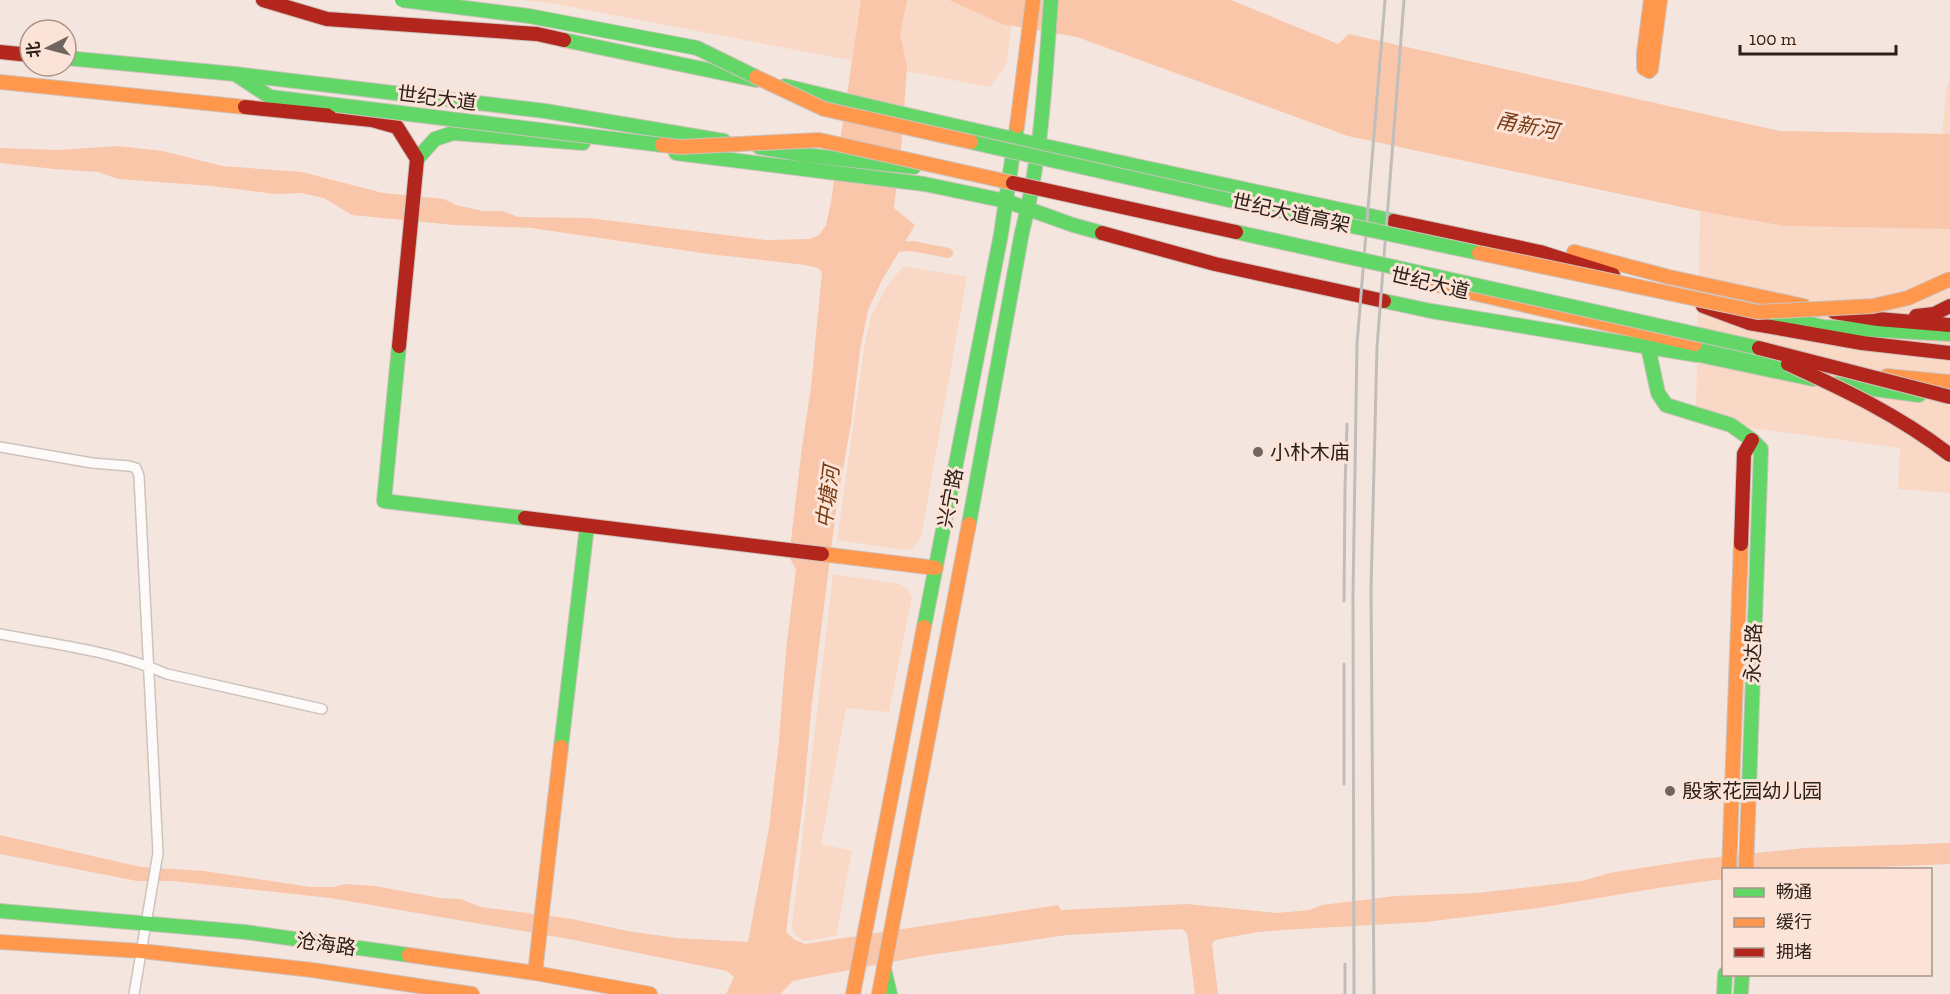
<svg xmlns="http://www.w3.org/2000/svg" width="1950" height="994" viewBox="0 0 1950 994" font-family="'Zilla Slab','Noto Sans SC',serif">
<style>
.green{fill:#f9d8c6}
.water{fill:#f9c6aa}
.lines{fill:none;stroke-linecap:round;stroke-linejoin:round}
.canal{stroke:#f9c6aa;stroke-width:10}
.street-casing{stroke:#cec2bc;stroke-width:12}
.fast-casing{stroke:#cec2bc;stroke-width:16}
.slow-casing{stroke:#cec2bc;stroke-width:16}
.jam-casing{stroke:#cec2bc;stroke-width:16}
.street{stroke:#fdfbfa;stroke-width:9}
.fast{stroke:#63d668;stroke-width:14}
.slow{stroke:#ff974d;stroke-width:14}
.jam{stroke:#b3261e;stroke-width:14}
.rail{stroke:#c1bdbb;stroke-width:3}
.fast-bridge-casing{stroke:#cec2bc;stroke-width:16;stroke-linecap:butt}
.slow-bridge-casing{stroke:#cec2bc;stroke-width:16;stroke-linecap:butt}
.jam-bridge-casing{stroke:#cec2bc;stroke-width:16;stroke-linecap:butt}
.fast-bridge{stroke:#63d668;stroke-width:14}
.slow-bridge{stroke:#ff974d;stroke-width:14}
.jam-bridge{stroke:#b3261e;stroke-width:14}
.poi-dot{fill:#71655f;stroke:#fce3d7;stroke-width:2}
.labels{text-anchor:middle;stroke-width:6;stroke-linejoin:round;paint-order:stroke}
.street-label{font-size:20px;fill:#2b201a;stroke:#fce3d7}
.poi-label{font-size:20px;fill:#2b201a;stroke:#fce3d7;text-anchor:start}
.water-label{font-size:21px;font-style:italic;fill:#793c15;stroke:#fce3d7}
</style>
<rect width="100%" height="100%" fill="#f4e6df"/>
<!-- green -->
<g class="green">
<polygon points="524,0 1014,0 1007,63 990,87 550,3"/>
<polygon points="1950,77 1950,134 1942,134 1946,91"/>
<polygon points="1700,211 1784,226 1950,229 1950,493 1898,489 1900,448 1752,428 1696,407"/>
<polygon points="904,266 967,277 921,538 912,549 903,550 837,540 865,342 871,317 888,284"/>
<polygon points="833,574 900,584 908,590 912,597 889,712 846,708 821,844 852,851 836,936 804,941 793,933 792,926"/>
</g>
<!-- water -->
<g class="water">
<polygon points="861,0 907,0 900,34 907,67 902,139 894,208 915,225 882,280 868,310 860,350 851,424 837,502 812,703 803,802 786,932 795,940 805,944 1058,905 1061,910 1187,904 1277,913 1310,910 1322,905 1395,896 1477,893 1582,881 1609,873 1700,859 1805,848 1950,843 1950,864 1830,869 1724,870 1723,879 1664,887 1538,908 1426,922 1283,930 1258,932 1215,940 1212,944 1218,994 1195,994 1187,933 1182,929 1067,935 923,956 807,978 793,981 780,994 726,994 734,977 727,971 569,939 330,898 174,881 137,881 0,854 0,835 141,867 204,871 311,887 334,887 345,884 375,886 440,898 461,899 481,907 572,919 627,931 677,938 748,942 769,828 779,740 786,650 796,569 789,557 802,447 811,387 822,272 818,268 805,265 709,254 531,228 454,225 352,215 324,198 301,193 275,194 212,186 118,179 98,172 54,169 0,163 0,148 59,150 117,146 163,151 222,166 302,172 383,193 444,199 456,205 483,211 503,211 518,217 589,218 767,240 810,239 819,235 826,225 831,202"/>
<polygon points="949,0 1231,0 1338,44 1349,34 1780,131 1950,134 1950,229 1784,226 1700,211 1348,136 1077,37 1002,24"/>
</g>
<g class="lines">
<!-- canal -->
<polyline class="canal" points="889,247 912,246 948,253"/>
<defs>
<g id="street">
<polyline points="0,447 92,463 129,466 136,468 139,476 158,853 134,994"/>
<path d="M0 634C56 645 115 651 167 674L322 709"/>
</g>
<g id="fast">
<polyline points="564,40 756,80"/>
<polyline points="66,58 235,74 270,97 336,105"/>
<polyline points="235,74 545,111 724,141"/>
<path d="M785 86C987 135 1191 178 1394 221"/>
<polyline points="759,147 805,155 914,167"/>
<polyline points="676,153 924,184 1006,201 1073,225 1102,233"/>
<polyline points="417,159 435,139 453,133 583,143"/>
<polyline points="1384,301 1431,311 1697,355"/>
<polyline points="1766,314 1824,327 1950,334"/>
<polyline points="1695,344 1789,363"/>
<polyline points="399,346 384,501 525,518"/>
<polyline points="1648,347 1658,393 1666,405 1731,425 1752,440 1761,449 1749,788"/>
<polyline points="1685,348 1704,356 1813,379"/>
<polyline points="1836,384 1919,395"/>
<path d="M969 524 1022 232C1042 156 1045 78 1051 0"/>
<polyline points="924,627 1001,234 1017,126"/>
<polyline points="561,747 587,526"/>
<polyline points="0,911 245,932 409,955"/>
<polyline points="884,969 890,994"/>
<polyline points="1724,994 1725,974"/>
<polyline points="1741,994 1742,974"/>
</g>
<g id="slow">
<polyline points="1651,0 1644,53 1644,68 1649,71 1651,69 1660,0"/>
<polyline points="0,82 245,107"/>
<polyline points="1017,126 1033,0"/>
<polyline points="1574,252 1669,277 1804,306"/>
<polyline points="1412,279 1695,344"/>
<polyline points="1887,376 1950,382"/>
<polyline points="822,554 936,568"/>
<polyline points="1729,870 1741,544"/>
<polyline points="1746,870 1749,788"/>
<polyline points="0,942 141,951 312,970 472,994"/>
<polyline points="409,955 535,973 650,994"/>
<polyline points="535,973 561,747"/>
<polyline points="853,994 924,627"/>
<polyline points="879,994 969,524"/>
</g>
<g id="jam">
<polyline points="263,0 327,19 537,34 564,40"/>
<polyline points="0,52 30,55"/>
<polyline points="245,107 372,120 397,127 417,159 399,346"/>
<polyline points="1394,221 1540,252 1613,275"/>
<polyline points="1102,233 1215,264 1384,301"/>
<polyline points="1703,306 1749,323 1862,343 1950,353"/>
<polyline points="1834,312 1878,319 1950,325"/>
<polyline points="1916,316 1934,314 1950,306"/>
<polyline points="525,518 822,554"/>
<polyline points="1741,544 1744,454 1752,440"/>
</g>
</defs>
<!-- street casing -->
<use href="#street" class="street-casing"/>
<!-- fast casing -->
<use href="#fast" class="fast-casing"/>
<!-- slow casing -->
<use href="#slow" class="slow-casing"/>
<!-- jam casing -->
<use href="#jam" class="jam-casing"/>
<!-- street -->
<use href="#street" class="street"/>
<!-- fast -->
<use href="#fast" class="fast"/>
<!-- slow -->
<use href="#slow" class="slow"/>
<!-- jam -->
<use href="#jam" class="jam"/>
<!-- rail -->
<g class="rail">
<polyline points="1344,601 1345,487 1347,424"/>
<polyline points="1344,664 1344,784"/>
<polyline points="1345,964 1345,994"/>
<polyline points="1354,994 1353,595 1357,344 1385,0"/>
<polyline points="1374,994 1371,589 1377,347 1404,0"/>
</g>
<defs>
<g id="fast-bridge">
<polyline points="402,0 529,16 697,48 756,77"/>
<polyline points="336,105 662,145"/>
<polyline points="971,142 1229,200 1479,253"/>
<polyline points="1236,232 1759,348"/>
</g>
<g id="slow-bridge">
<polyline points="756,77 824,109 971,142"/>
<polyline points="662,145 680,147 819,140 1013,183"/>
<polyline points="1479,253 1758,312 1873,306 1908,298 1950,279"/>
</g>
<g id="jam-bridge">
<polyline points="1013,183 1236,232"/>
<polyline points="1759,348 1950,397"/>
<path d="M1788 364C1845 390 1900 416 1950 455"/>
</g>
</defs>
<!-- fast-bridge casing -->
<use href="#fast-bridge" class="fast-bridge-casing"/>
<!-- slow-bridge casing -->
<use href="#slow-bridge" class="slow-bridge-casing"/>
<!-- jam-bridge casing -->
<use href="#jam-bridge" class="jam-bridge-casing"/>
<!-- fast-bridge -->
<use href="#fast-bridge" class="fast-bridge"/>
<!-- slow-bridge -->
<use href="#slow-bridge" class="slow-bridge"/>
<!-- jam-bridge -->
<use href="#jam-bridge" class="jam-bridge"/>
</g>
<!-- markers -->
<g class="poi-dot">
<circle cx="1258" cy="452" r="6"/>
<circle cx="1670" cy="791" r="6"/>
</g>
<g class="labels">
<!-- street labels -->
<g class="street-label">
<text transform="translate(437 98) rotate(7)" y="7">世纪大道</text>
<text transform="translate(1291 213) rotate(12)" y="7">世纪大道高架</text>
<text transform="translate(1430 283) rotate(13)" y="7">世纪大道</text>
<text transform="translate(950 498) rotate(-79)" y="7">兴宁路</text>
<text transform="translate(1753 653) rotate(-88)" y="7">永达路</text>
<text transform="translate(326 944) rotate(8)" y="7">沧海路</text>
</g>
<!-- poi labels -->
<g class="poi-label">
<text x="1270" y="459">小朴木庙</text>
<text x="1682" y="798">殷家花园幼儿园</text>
</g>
<!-- water labels -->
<g class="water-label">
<text transform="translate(1527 126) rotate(11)" y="7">甬新河</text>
<text transform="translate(828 497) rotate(-83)" y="7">中塘河</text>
</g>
</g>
<!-- legend -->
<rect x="1722" y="868" width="210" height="108" fill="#fce3d7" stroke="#a8958b" stroke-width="1.5"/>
<rect x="1734" y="888" width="30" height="9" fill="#63d668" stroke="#a8958b" stroke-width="1.5"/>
<text x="1776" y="898" font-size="18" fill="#2b201a">畅通</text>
<rect x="1734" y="918" width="30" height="9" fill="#ff974d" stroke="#a8958b" stroke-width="1.5"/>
<text x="1776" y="928" font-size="18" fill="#2b201a">缓行</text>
<rect x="1734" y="948" width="30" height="9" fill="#b3261e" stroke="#a8958b" stroke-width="1.5"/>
<text x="1776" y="958" font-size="18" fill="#2b201a">拥堵</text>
<!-- north arrow -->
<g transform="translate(48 48) rotate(264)"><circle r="28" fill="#fce3d7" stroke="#a8958b" stroke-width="1.5"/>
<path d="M0-4.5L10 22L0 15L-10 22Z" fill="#71655f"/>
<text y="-9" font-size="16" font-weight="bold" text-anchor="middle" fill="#2b201a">北</text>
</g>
<!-- scale -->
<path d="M1740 45v9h156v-9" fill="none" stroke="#2b201a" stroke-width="3"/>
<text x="1749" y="45" font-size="18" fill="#2b201a" stroke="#fce3d7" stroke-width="4.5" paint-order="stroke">100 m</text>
</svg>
